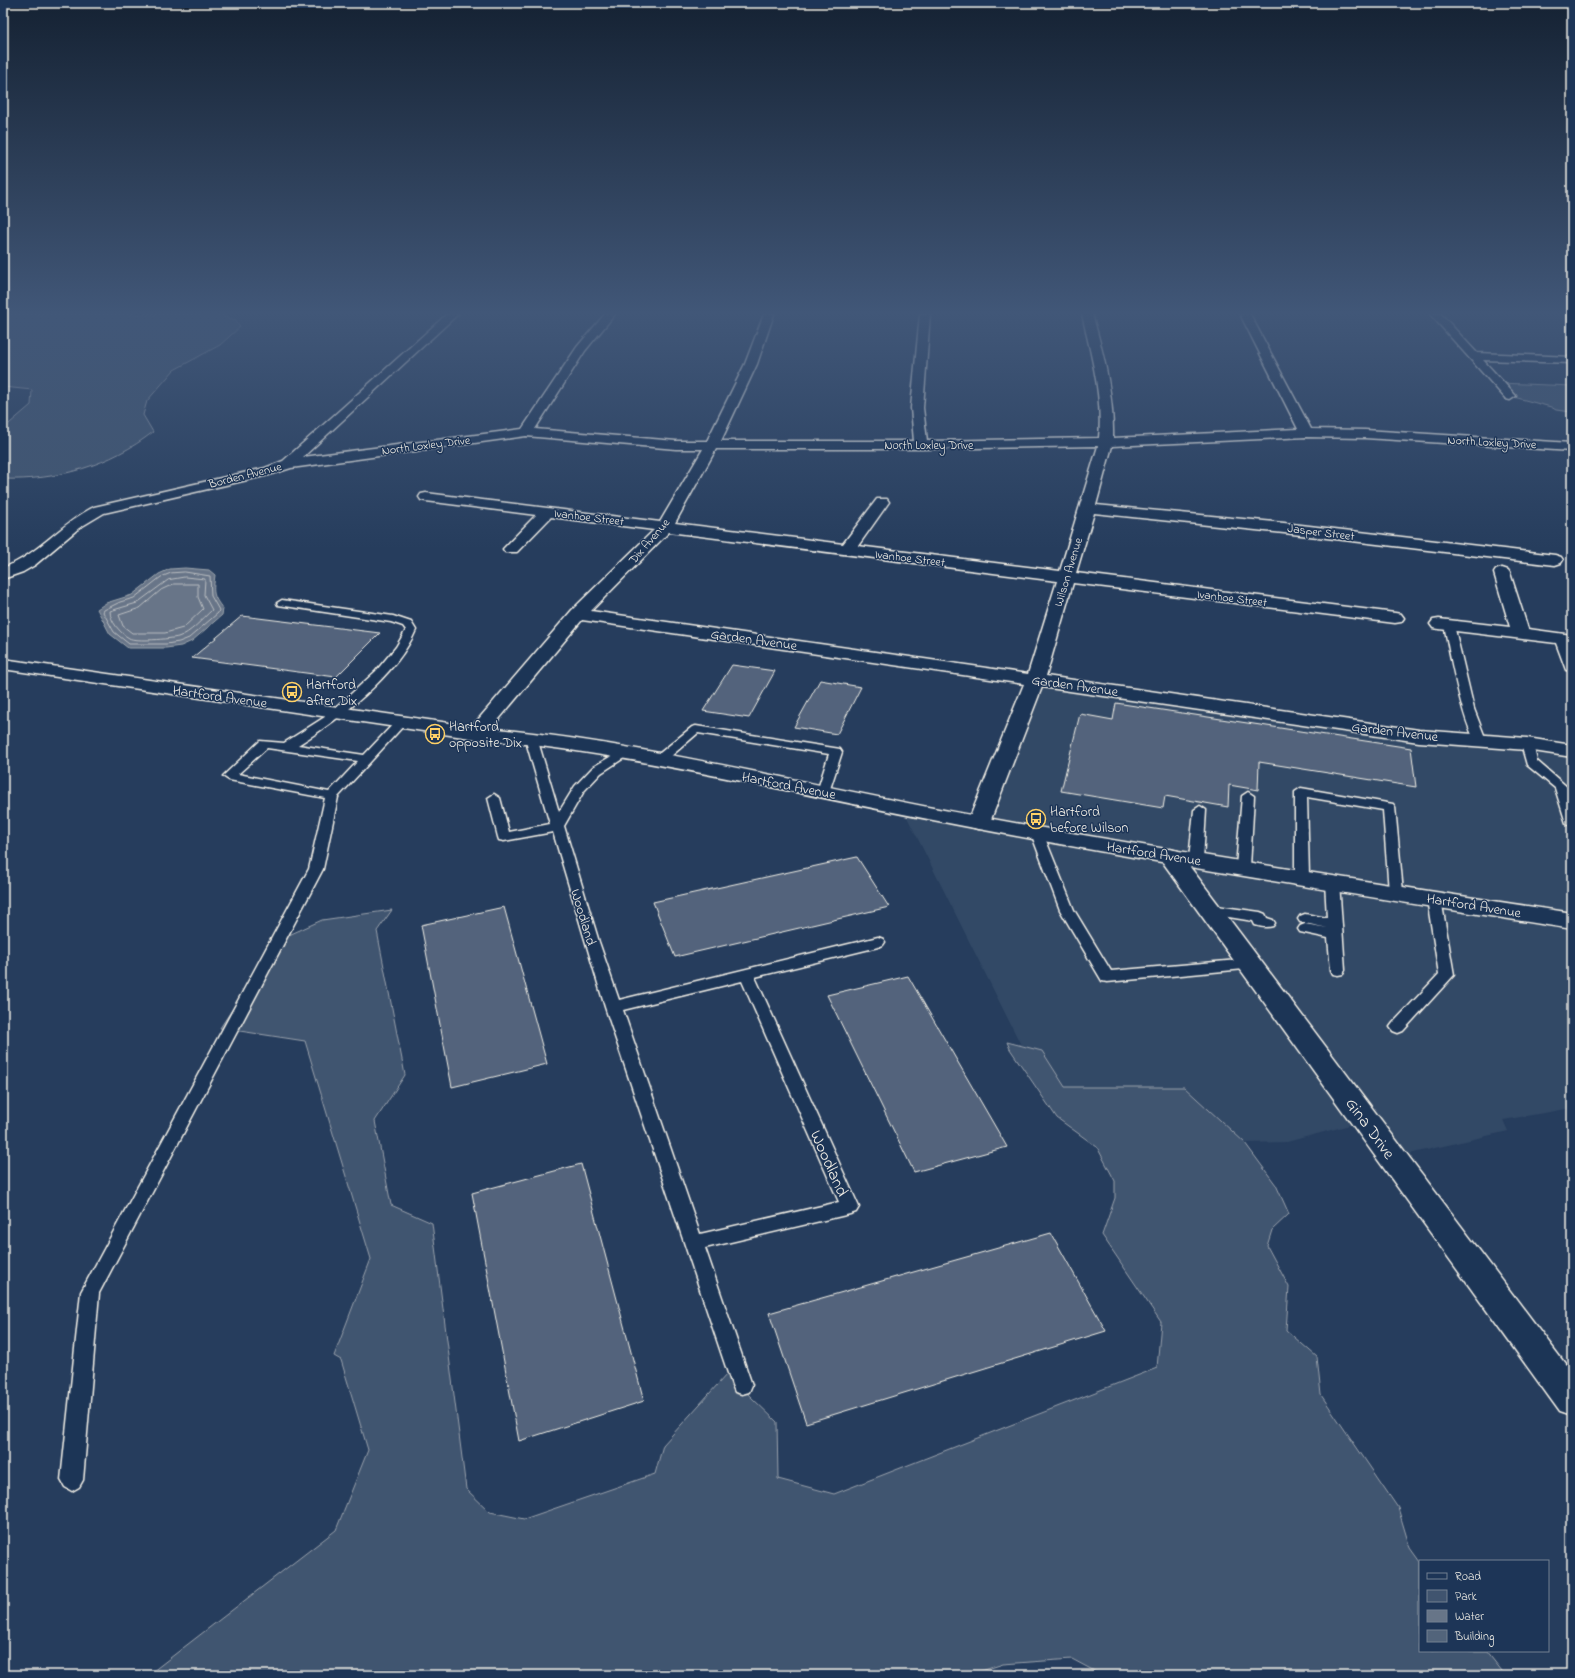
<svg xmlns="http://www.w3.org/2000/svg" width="1575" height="1678" viewBox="0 0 1575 1678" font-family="'Indie Flower',sans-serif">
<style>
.built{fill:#334966}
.green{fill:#40546f;stroke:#9aa2ac}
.water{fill:#677588;stroke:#9fa7ae}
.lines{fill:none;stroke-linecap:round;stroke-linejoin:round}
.shore{stroke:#bcbfc2;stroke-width:1}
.building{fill:#52647b;stroke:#f4f1e8}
.service-casing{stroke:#f4f1e8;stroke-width:3}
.minor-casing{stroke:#f4f1e8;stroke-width:3}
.secondary-casing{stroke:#f4f1e8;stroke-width:3}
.service{fill:#1d3557;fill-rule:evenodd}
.minor{fill:#1d3557;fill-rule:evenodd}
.secondary{fill:#1d3557;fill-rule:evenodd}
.labels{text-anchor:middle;stroke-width:3;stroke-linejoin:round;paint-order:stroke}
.far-street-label{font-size:12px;fill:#f4f1e8;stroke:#1d3557}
.street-label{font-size:14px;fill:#f4f1e8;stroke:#1d3557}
.poi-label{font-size:14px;fill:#f4f1e8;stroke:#1d3557;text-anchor:start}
.near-street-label{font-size:17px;fill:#f4f1e8;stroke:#1d3557}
</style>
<rect width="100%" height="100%" fill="#263d5d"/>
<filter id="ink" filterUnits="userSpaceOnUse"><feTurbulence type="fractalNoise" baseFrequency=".025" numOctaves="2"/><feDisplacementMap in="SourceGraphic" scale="8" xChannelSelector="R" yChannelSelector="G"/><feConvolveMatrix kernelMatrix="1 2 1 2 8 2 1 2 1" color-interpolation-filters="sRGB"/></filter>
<g filter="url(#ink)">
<!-- built -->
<polygon class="built" points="1036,681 1423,733 1484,732 1572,747 1572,1108 1503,1120 1508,1131 1396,1157 1357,1123 1287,1142 1245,1143 1184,1087 1064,1087 1042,1051 1021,1045 905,813 971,821"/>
<!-- green -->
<g class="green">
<path d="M3 314H222V316L236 320 240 327 220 345 174 370 147 401 143 415 153 432C111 465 57 481 3 479V429L31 405 32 390 3 387Z"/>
<polygon points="1499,383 1572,386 1572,412 1556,410 1551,407 1510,396"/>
<polygon points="392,910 377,931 405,1075 375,1121 391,1205 432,1223 466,1489 490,1512 524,1519 655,1474 663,1445 727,1374 777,1422 778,1479 834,1494 1157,1368 1161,1322 1102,1235 1115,1198 1115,1181 1097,1147 1057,1118 1010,1049 1007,1042 1042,1051 1065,1087 1184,1087 1245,1143 1276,1185 1289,1214 1272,1230 1267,1246 1289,1287 1286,1330 1317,1357 1321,1395 1398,1508 1410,1548 1420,1562 1420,1651 1487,1651 1506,1675 1102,1675 1072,1659 1003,1664 969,1675 148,1675 336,1530 368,1450 341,1360 334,1356 371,1259 305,1041 220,1028 241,996 267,945 322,920"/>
</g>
<!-- water -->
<path class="water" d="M185 568 209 570 215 575C213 592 212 595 223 609L222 615 192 641 181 646 166 648H128L110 634 97 609 106 603 132 595 159 574 170 569Z"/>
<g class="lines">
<!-- shore -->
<g class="shore">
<polygon points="185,572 210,576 211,596 219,610 218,613 189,638 179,642 166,644 129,644 114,632 103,612 104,610 120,602 134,598 161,577 171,573"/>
<path d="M185 577 205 579 204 595 212 610C202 619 191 633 178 637 170 639 135 642 129 638 120 633 110 621 110 611L137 603 168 580Z"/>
<polygon points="174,584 198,584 198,597 203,609 183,628 165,633 132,633 123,626 119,615 140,608 161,590"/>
</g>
</g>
<!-- building -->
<g class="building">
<polygon points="242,616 380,633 336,677 192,658"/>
<polygon points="732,665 775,671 749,718 703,711"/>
<polygon points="820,680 861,687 837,734 794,727"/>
<polygon points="1116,703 1411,748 1416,787 1259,762 1258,790 1229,785 1228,807 1165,796 1163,808 1061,791 1080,714 1113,720"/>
<polygon points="857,857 889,907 675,957 653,902"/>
<polygon points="504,907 547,1064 452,1087 421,925"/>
<polygon points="908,976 1007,1147 914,1172 827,995"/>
<polygon points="581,1164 644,1401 519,1441 472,1193"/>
<polygon points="1051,1233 1106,1331 806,1423 769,1313"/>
</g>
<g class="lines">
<defs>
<g id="service">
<path d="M282 600 393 616 411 622 416 630C397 675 339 720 298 745L364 755 397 720 401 719 407 722 338 797 323 869 99 1293 83 1480 79 1487 72 1491 65 1487 61 1480 81 1292 309 869 325 798 229 780 223 776 260 741 284 743 328 715 376 671 396 647 406 630 403 626 391 622 278 605 277 603ZM267 748 358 761 329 792 238 774Z"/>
<path d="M1449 622 1454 625 1474 709 1486 740 1484 742 1480 744C1465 740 1448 643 1444 625Z"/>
<polygon points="696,726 840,749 842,752 829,792 823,796 817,792 829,754 698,733 663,763 655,763 653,760 655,757 692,727"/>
<path d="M531 734 537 738 559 812 575 786 593 767 620 751 624 750 630 754 601 773 584 791 564 826 599 942 619 1000 878 937 883 939 885 942 883 945 878 947 755 977 859 1207 856 1212 850 1214 705 1248 752 1385 749 1392 742 1394 735 1392 732 1385 605 1007 553 832 504 841 499 840 498 837 488 798 494 794 500 798 509 832 550 824 525 738ZM742 981 839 1202 700 1234 623 1010Z"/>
<polygon points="1527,740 1533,744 1537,761 1567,787 1572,802 1572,827 1566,823 1555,788 1527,765 1521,744"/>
<polygon points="1301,788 1393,804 1395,807 1403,892 1401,895 1391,895 1389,892 1383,810 1307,797 1309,877 1307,880 1297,880 1295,877 1295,792"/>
<polygon points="1248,792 1254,796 1250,867 1248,870 1238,870 1236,867 1242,796"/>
<polygon points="1200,806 1206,810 1203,860 1201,863 1191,863 1189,860 1194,810"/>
<polygon points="1037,829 1043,833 1074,910 1111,971 1250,959 1255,960 1257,964 1255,968 1107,982 1102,981 1060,910 1031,833"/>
<polygon points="1332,878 1337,879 1339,882 1345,970 1343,974 1338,975 1333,974 1331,970 1328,938 1300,932 1298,929 1300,926 1305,924 1328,928 1300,922 1298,919 1300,916 1305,914 1327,918 1325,882 1327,879"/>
<polygon points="1434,895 1439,896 1441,899 1454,975 1403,1031 1398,1033 1393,1031 1390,1027 1393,1023 1439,974 1427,899 1429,896"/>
<path d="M1209 905 1260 912 1265 914 1267 918 1273 920 1275 923 1273 926C1267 928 1261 927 1255 925L1253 921 1204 913 1202 910 1204 907Z"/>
</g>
<g id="minor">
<path d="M447 314H458L303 457 522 429 577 347 605 314H615L585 351 535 429 676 441H707L745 364 764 314H774L757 364 721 441H914L911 408 920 314H930L923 408 927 441 1099 438C1103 396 1091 355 1082 314H1092C1104 354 1114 396 1113 438L1298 429 1240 314H1250L1311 429 1365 430 1571 443 1572 451 1365 438 1306 437 1112 446 1096 505 1284 523 1555 555 1561 557 1563 560 1561 563 1555 565 1284 533 1094 513 1076 573 1395 613 1401 614 1404 618 1401 622 1395 623 1073 583 1046 676 1419 730 1527 738 1572 745V757L1527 750 1419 742 1042 687 990 822 987 827 979 829 971 827 968 822 1024 684 582 620 484 737 477 739 470 737 467 733 470 729 572 610 654 530 551 517 517 552H505L503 549 536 515 426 501 421 500 419 497 421 494 426 493 660 522 703 449H676L526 436 291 468 269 475 104 513 79 528 35 565 23 572 3 579V568C38 555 61 523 94 507L265 468 283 461ZM1098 446 1060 571 858 546 889 502 887 499H877L843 544 675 523 716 449H921ZM669 532 1057 581 1028 674 591 611Z"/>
<polygon points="1430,314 1441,314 1477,353 1572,357 1572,363 1483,360 1516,396 1510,400 1506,399"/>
<polygon points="1502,568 1508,570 1510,573 1528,629 1572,635 1572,671 1566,670 1556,643 1439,629 1433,628 1430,624 1433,620 1439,619 1510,627 1494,573 1496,570"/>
<polygon points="1170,849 1178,851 1572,1373 1572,1416 1560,1412 1162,861 1159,856 1162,851"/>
</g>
<path id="secondary" d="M3 659 477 727C631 741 782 779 933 808 1145 848 1359 880 1572 913V929C1359 895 1145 862 933 820 782 791 631 753 477 739L3 669Z"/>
</defs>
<!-- service casing -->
<use href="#service" class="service-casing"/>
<!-- minor casing -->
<use href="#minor" class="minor-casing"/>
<!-- secondary casing -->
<use href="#secondary" class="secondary-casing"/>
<!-- service -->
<use href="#service" class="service"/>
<!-- minor -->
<use href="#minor" class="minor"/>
<!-- secondary -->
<use href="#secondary" class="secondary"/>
</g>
</g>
<!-- sky -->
<linearGradient id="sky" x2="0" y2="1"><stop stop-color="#152233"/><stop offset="0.57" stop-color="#415778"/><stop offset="1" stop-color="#415778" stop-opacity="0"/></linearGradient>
<rect width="1575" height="549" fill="url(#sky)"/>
<!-- icons -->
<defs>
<symbol id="bus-ring" viewBox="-11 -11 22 22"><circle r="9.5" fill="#1d3557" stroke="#ffd166" stroke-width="1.5"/><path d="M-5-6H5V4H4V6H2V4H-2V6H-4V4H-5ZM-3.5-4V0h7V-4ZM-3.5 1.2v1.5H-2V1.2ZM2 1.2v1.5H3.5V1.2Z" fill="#ffd166"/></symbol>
</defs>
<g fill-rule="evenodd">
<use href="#bus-ring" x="281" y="681" width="22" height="22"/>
<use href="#bus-ring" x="424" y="723" width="22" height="22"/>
<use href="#bus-ring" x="1025" y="808" width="22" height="22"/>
</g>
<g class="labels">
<!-- far-street labels -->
<g class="far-street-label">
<text transform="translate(1492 442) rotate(3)" y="4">North Loxley Drive</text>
<text transform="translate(426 445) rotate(-7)" y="4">North Loxley Drive</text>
<text x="929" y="449">North Loxley Drive</text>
<text transform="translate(245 475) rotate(-14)" y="4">Borden Avenue</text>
<text transform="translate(589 517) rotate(7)" y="4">Ivanhoe Street</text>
<text transform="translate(1321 532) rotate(7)" y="4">Jasper Street</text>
<text transform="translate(649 541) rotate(-49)" y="4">Dix Avenue</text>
<text transform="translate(910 558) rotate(7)" y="4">Ivanhoe Street</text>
<text transform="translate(1068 572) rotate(-73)" y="4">Wilson Avenue</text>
<text transform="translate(1232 598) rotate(7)" y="4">Ivanhoe Street</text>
</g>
<!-- street labels -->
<g class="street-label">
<text transform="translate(754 639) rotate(8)" y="5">Garden Avenue</text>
<text transform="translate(1075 685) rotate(8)" y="5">Garden Avenue</text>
<text transform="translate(220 696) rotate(8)" y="5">Hartford Avenue</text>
<text transform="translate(1395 731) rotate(7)" y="5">Garden Avenue</text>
<text transform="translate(789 785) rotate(11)" y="5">Hartford Avenue</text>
<text transform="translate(1154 853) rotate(9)" y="5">Hartford Avenue</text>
<text transform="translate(1474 905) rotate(9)" y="5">Hartford Avenue</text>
<text transform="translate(584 917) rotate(73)" y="5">Woodland</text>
</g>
<!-- poi labels -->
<g class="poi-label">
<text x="306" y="689">Hartford<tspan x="306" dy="16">after Dix</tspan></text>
<text x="449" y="731">Hartford<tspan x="449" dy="16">opposite Dix</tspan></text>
<text x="1050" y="816">Hartford<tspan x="1050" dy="16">before Wilson</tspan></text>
</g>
<!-- near-street labels -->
<g class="near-street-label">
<text transform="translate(1371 1128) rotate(54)" y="6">Gina Drive</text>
<text transform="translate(830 1163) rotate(66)" y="6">Woodland</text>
</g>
</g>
<!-- margin -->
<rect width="1575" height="1678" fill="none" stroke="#1d3557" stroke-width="16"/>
<rect x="8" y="8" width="1559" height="1662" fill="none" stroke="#f4f1e8" stroke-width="1.5" filter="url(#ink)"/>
<!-- legend -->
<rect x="1419" y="1560" width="130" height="92" fill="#1d3557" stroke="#738091"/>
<rect x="1427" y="1573" width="20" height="6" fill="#1d3557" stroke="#738091"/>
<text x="1455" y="1580" font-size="12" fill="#f4f1e8">Road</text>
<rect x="1427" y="1590" width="20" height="12" fill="#40546f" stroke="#738091"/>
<text x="1455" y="1600" font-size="12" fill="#f4f1e8">Park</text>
<rect x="1427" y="1610" width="20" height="12" fill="#677588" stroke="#738091"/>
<text x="1455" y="1620" font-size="12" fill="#f4f1e8">Water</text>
<rect x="1427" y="1630" width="20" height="12" fill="#52647b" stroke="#738091"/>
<text x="1455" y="1640" font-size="12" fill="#f4f1e8">Building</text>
</svg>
